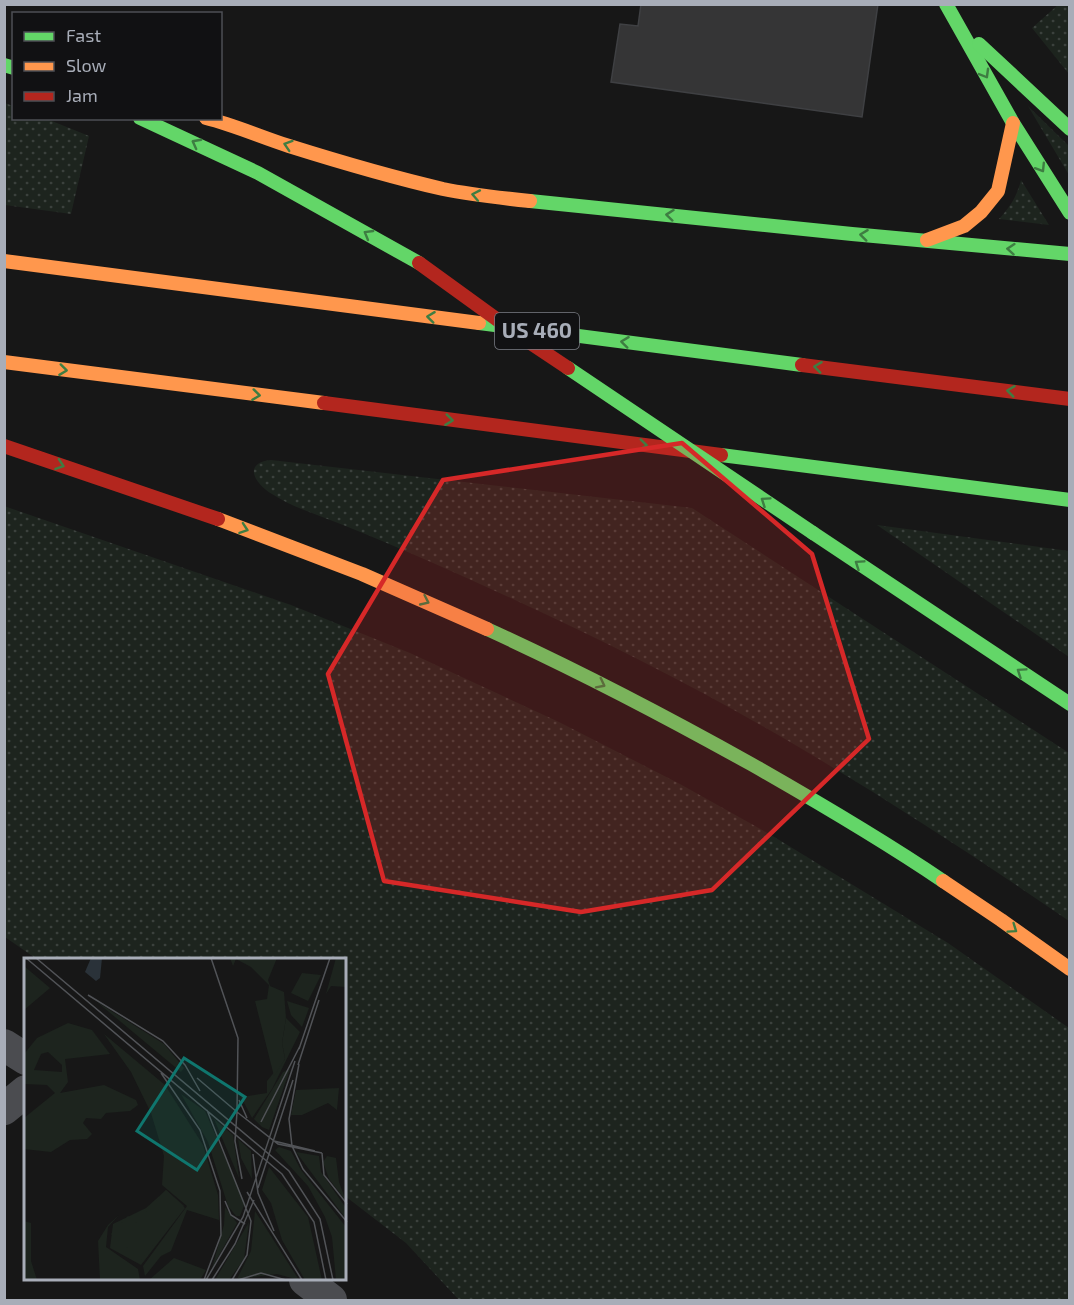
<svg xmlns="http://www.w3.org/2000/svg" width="1074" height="1305" viewBox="0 0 1074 1305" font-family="'Exo 2',sans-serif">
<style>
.grass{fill:url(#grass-dots)}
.building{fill:#353536;stroke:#3f4043;stroke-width:1.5}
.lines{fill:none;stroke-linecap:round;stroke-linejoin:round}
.street{stroke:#4b4c50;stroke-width:32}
.fast{stroke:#63d668;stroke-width:14}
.slow{stroke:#ff974d;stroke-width:14}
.jam{stroke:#b3261e;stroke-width:14}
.fast-bridge{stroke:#63d668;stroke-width:14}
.jam-bridge{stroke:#b3261e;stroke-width:14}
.oneway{stroke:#3e7d42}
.marked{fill:#d62828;fill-opacity:0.2;stroke:#d62828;stroke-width:4.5;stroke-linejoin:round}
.labels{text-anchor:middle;stroke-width:4.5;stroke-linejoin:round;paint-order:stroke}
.shield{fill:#111113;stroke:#7b7e86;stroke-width:1.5}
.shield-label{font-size:21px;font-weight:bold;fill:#a8adb8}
.inset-road{fill:none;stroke:#515357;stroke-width:1.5}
.view{fill:#0f766e;fill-opacity:0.15;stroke:#0f766e;stroke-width:3}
.inset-edge{fill:none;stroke:#a8adb8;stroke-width:3}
</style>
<defs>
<pattern id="grass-dots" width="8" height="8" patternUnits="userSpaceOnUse" patternTransform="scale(1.5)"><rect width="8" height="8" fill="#1d241e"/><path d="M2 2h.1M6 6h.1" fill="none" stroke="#3b413d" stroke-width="1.8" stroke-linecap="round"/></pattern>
</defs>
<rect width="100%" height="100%" fill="#171717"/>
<!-- grass -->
<g class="grass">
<polygon points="1059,4 1069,5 1069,74 1032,28"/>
<polygon points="5,103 13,106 14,118 47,119 89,136 71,214 5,205"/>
<polygon points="1028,106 1069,146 1069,175"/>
<path d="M1021 180 1049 225 999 219C1010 207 1017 196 1021 180Z"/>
<path d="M271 460 692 508 1069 753V921C982 861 893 803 802 749 709 694 613 645 515 600 458 574 401 548 343 525 319 515 293 508 272 494 255 484 242 463 271 460Z"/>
<polygon points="4,506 291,605 410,653 559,722 680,784 771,835 948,943 1069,1028 1069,1300 459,1300 406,1243 345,1196 345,960 38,960 5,937"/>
<polygon points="877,525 1069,551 1069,657"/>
</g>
<!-- building -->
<polygon class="building" points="641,4 878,4 862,117 611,82 620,24 638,26"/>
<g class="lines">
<!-- street -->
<g class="street">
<polyline points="4,1045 26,1059"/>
<polyline points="4,1109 26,1091"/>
<polyline points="305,1280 331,1300"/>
</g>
<!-- fast -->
<g class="fast">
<polyline points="946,4 1013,123 1070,213"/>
<polyline points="979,44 1070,129"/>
<polyline points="4,65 14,68"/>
<polyline points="140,118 258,173 419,263"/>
<polyline points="530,201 852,234 1070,254"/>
<polyline points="479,323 802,365"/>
<polyline points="721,455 1070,500"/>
<polyline points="813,533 1070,704"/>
<path d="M487 629C577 670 665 716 751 764 816 801 881 839 943 881"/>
</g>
<!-- slow -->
<g class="slow">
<path d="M206 118C234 125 261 137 289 146 340 162 391 177 443 189 472 195 501 198 530 201"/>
<polyline points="927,240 964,226 981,212 998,191 1013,123"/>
<polyline points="4,261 479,323"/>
<polyline points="4,362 324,403"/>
<polyline points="218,519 362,574 487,629"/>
<polyline points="943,881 1001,920 1070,969"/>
</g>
<!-- jam -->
<g class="jam">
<polyline points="802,365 1070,399"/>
<polyline points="324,403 721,455"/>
<polyline points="4,446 218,519"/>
</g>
<!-- fast-bridge -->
<polyline class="fast-bridge" points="568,368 813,533"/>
<!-- jam-bridge -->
<polyline class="jam-bridge" points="419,263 517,334 568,368"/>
</g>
<!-- one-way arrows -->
<defs><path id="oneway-chevron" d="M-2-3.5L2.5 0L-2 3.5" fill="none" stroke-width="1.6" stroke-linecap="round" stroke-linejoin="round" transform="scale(1.5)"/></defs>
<g class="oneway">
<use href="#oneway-chevron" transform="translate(985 74) rotate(60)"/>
<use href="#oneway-chevron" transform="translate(196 143) rotate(-152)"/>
<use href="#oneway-chevron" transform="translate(288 145) rotate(-162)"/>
<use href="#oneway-chevron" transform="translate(1041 168) rotate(58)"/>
<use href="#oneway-chevron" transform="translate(476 195) rotate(-169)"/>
<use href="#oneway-chevron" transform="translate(670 215) rotate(-174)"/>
<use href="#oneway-chevron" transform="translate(368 234) rotate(-150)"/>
<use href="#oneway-chevron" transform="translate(864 235) rotate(-173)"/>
<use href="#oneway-chevron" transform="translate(1011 249) rotate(-175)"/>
<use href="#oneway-chevron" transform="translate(431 317) rotate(-173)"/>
<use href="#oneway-chevron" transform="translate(625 342) rotate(-173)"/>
<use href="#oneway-chevron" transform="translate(818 367) rotate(-173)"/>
<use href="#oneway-chevron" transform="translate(63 370) rotate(7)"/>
<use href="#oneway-chevron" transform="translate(1011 391) rotate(-173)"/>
<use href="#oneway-chevron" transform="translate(256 395) rotate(7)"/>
<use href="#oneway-chevron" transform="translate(449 420) rotate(7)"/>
<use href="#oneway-chevron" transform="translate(643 445) rotate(7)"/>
<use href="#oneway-chevron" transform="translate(60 465) rotate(19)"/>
<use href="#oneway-chevron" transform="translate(765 501) rotate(-146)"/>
<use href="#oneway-chevron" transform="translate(244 529) rotate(19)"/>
<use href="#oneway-chevron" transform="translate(859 564) rotate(-146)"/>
<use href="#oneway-chevron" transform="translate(425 601) rotate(25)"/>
<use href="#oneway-chevron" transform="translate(1021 672) rotate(-146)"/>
<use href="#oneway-chevron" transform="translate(601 684) rotate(27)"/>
<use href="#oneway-chevron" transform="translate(1013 929) rotate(35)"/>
</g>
<!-- marked area -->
<path class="marked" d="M682 443 812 554 869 739 712 890 581 912 384 881 328 674 443 480Z"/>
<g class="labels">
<!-- shield labels -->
<rect class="shield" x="495" y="313" width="84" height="36" rx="4.5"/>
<g class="shield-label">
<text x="537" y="338">US 460</text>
</g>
</g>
<!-- overview -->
<g transform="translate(24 958)">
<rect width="322" height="322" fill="#171717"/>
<path d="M278 15 297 17 284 43 267 35ZM263 43 285 50 278 69 267 57ZM73 44 140 86 160 110 157 114ZM262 60 276 74 248 131 228 160 217 139 243 135V123L261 101 258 85ZM80 76 141 127 179 187 194 237 195 262 163 252 147 293 137 298 121 318 119 308 163 248 138 227 140 198 127 155 107 114ZM266 111 245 172 238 169 230 161 259 114ZM157 136 181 153 221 245 216 258H212L204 248 184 184ZM190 161 209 177 215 220ZM214 181 227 193 228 221 217 200ZM255 189 267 193 277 212 322 269V322H312L308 279 301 259 284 228 251 192ZM272 194 295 198 297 214 322 250V261ZM303 198 312 200 315 224 322 243 305 221 299 204ZM245 209 284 259 298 322H281L258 282 247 245 238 232ZM142 232 161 250 117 307 86 290 89 266 122 250ZM201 249 213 265 188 310 200 267ZM231 253 275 322 253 316 213 321 227 293ZM95 257 84 269 82 289 114 311 116 322H76L74 283 84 267ZM225 264 220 301 205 322H191ZM150 300 182 312 176 322H125Z" fill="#1d241e"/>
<path d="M253 0 244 22 246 28 260 34 262 60 258 85 261 101 250 118 231 43 243 41 245 27 227 9 212 1 209 8 206 0ZM312 0H322V29L307 28 302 36ZM0 8 26 30 0 52 1 35ZM44 65 68 72 86 96 41 101 44 124 36 135 80 127 112 142 114 147 106 153 82 155 77 161 62 160 59 165 68 176 63 181 46 182 27 194 0 191V160L31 135 23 127 0 126V96L13 80ZM24 94 38 107V114L10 112 17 96ZM315 130 313 152 304 145 278 157H267L272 132ZM0 263 7 265V303L13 322H0Z" fill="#1d241e" fill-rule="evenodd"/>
<path d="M142 232 160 248 117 302 87 276 104 258 112 265Z" fill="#1d241e"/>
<path d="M67 0H78L76 20 72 23 61 14Z" fill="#2a3239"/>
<path class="inset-road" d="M2 0 258 216 290 264 302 322M12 0 265 213 296 261 309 322M187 0 214 80 213 154 254 186 298 195M64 37 139 83 161 107 176 133M275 91 306 0M275 106 265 161 268 188 279 211 323 264M274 107 295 42M137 115 176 172 196 233 197 277 180 322M173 120 213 154 211 183 218 221M215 142 223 160M183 152 227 263 223 297 208 322M237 164 276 88M250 183 291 193M298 195 300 217 323 246M229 196 234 235 250 273M234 230 269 122M223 234 278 322M201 243 207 257 221 266M182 322 219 259 271 103M188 322 211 286 230 242M214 322 237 315 262 322"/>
<path class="view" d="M160 100 221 139 173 212 113 173Z"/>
<rect width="322" height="322" class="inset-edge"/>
</g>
<!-- border -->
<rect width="1074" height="1305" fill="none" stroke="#a8adb8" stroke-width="12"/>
<!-- legend -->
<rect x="12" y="12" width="210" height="108" fill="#111113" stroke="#4d4f55" stroke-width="1.5"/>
<rect x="24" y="32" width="30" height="9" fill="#63d668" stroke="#4d4f55" stroke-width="1.5"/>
<text x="66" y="42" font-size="18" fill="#a8adb8">Fast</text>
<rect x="24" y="62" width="30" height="9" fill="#ff974d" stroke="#4d4f55" stroke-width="1.5"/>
<text x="66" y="72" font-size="18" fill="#a8adb8">Slow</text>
<rect x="24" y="92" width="30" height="9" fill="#b3261e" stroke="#4d4f55" stroke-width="1.5"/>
<text x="66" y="102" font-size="18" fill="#a8adb8">Jam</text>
</svg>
